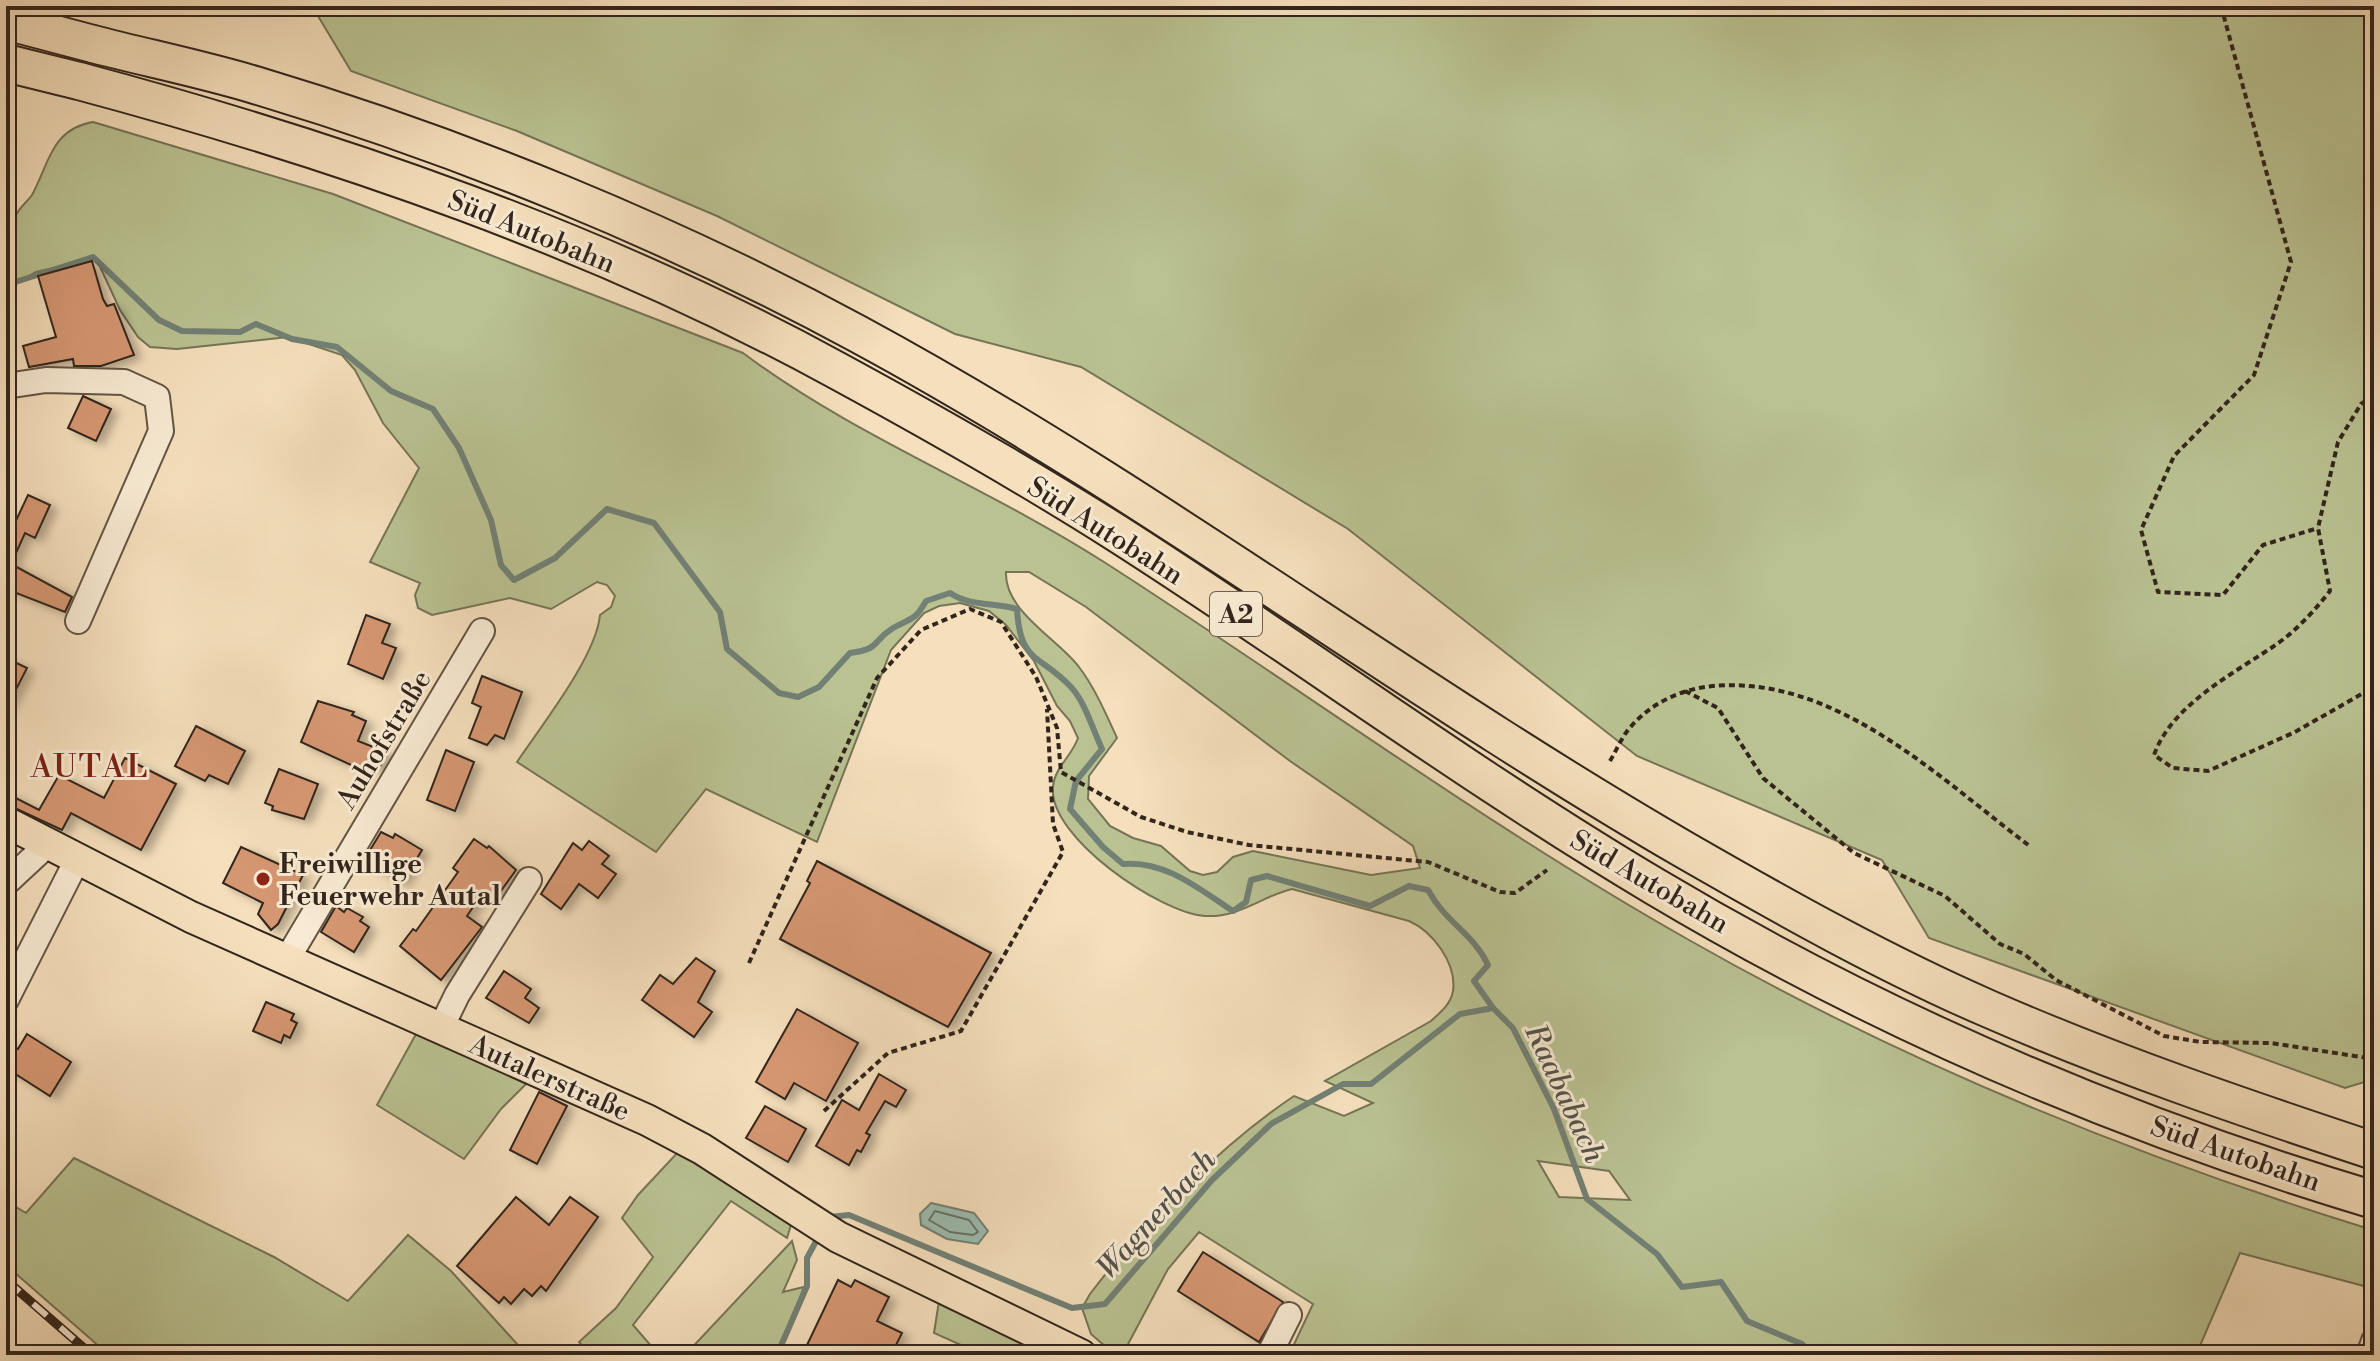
<svg xmlns="http://www.w3.org/2000/svg" width="2380" height="1361" viewBox="0 0 2380 1361" font-family="'Libre Bodoni',serif">
<style>
.green{fill:#bac292;stroke:#767457;stroke-width:2;fill-rule:evenodd}
.water{fill:#9cbdb1;stroke:#728075;stroke-width:2}
.lines{fill:none;stroke-linecap:round;stroke-linejoin:round}
.shore{stroke:#677166;stroke-width:2}
.stream{stroke:#728075;stroke-width:6}
.building{fill:#d59772;stroke:#32251c;stroke-width:2;filter:url(#shadow)}
.minor-casing{stroke:#635444;stroke-width:28}
.major-casing{stroke:#32251c;stroke-width:34}
.highway-casing{stroke:#32251c;stroke-width:40}
.path{stroke:#32251c;stroke-width:4;stroke-dasharray:6 4;stroke-linecap:butt}
.minor{stroke:#f8ead3;stroke-width:24}
.major{stroke:#f5dfbc;stroke-width:30}
.highway{stroke:#f5dfbc;stroke-width:36}
.rail-casing{stroke:#32251c;stroke-width:9}
.rail{stroke:#f8ead3;stroke-width:6;stroke-dasharray:18;stroke-linecap:butt}
.highway-bridge-casing{stroke:#32251c;stroke-width:40;stroke-linecap:butt}
.highway-bridge{stroke:#f5dfbc;stroke-width:36}
.poi-dot{fill:#8f2418;stroke:#f8ead3;stroke-width:3}
.labels{text-anchor:middle;stroke-width:6;stroke-linejoin:round;paint-order:stroke}
.shield{fill:#f8ead3;stroke:#6d6053;stroke-width:2}
.shield-label{font-size:26px;font-weight:bold;fill:#32251c}
.street-label{font-size:28px;fill:#32251c;stroke:#f8ead3}
.poi-label{font-size:28px;font-weight:bold;fill:#32251c;stroke:#f8ead3;text-anchor:start}
.water-label{font-size:30px;font-style:italic;fill:#525349;stroke:#f8ead3}
.quarter-label{font-size:32px;letter-spacing:2px;fill:#7a1f14;stroke:#f8ead3}
</style>
<defs>
<filter id="shadow"><feDropShadow dx="7" dy="4" stdDeviation="4" flood-color="#0004"/></filter>
</defs>
<rect width="100%" height="100%" fill="#f5dfbc"/>
<filter id="stains"><feTurbulence type="fractalNoise" baseFrequency=".0025" numOctaves="4"/><feColorMatrix values="0 0 0 0 .2 0 0 0 0 .09 0 0 0 0 .02 0 0 0 .5 -.17"/></filter>
<radialGradient id="worn" r=".72"><stop offset=".6" stop-color="#630" stop-opacity="0"/><stop offset="1" stop-color="#630" stop-opacity=".3"/></radialGradient>
<!-- green -->
<g class="green">
<polygon points="312,6 2374,6 2374,1079 2345,1088 1929,938 1882,860 1637,756 1348,529 1081,367 955,334 717,216 517,131 351,71"/>
<path d="M93 122 333 194 743 353C855 437 987 487 1104 562 1299 687 1487 826 1689 940 1903 1062 2128 1154 2363 1227L2374 1238V1274L2364 1286 2240 1253 2196 1355H1289L1313 1304 1199 1232 1168 1269 1127 1346 1106 1347 1091 1334 1082 1308 1090 1294C1144 1223 1221 1145 1294 1096L1344 1116 1373 1103 1325 1081 1431 1021C1440 1013 1451 1004 1453 991 1457 963 1432 931 1409 921L1292 889C1262 896 1239 918 1205 916 1160 913 1048 837 1053 787 1054 768 1072 756 1078 738L1070 721 1057 706 1034 661 1006 625 989 611 960 603 939 606 924 613 891 650 817 842 706 789 656 852 517 762C541 726 596 657 600 615L611 607 615 596 607 585 597 582 551 609 510 598 432 615 418 608 415 595 420 583 370 562 419 468 383 423 355 370 342 355 288 337 177 349 150 347 138 337 120 310 96 258 36 272 6 289C6 268 6 234 16 215 20 207 27 202 32 195 49 164 51 129 93 122ZM1006 572H1029L1086 607 1290 761 1413 846 1420 868 1371 875 1253 851 1233 857 1217 872 1203 875 1190 871 1161 846 1133 838 1110 826 1088 799 1089 776 1117 738C1106 714 1095 688 1079 667 1058 639 1004 611 1006 572ZM1538 1161 1609 1171 1630 1200 1559 1197Z"/>
<polygon points="416,1034 527,1083 501,1109 464,1159 377,1105"/>
<polygon points="679,1151 791,1225 787,1238 731,1201 633,1325 659,1355 591,1355 579,1342 616,1308 653,1257 622,1218 638,1195"/>
<polygon points="74,1158 274,1257 348,1301 408,1235 451,1271 527,1355 109,1355 6,1265 6,1201 26,1213"/>
<polygon points="792,1241 797,1260 783,1292 804,1287 782,1347 785,1355 685,1355"/>
<polygon points="939,1301 1053,1355 983,1355 934,1333"/>
</g>
<!-- water -->
<polygon class="water" points="931,1203 974,1213 988,1231 978,1244 947,1239 921,1225 920,1214"/>
<g class="lines">
<!-- shore -->
<polygon class="shore" points="935,1211 969,1220 978,1232 973,1235 950,1232 929,1220"/>
<!-- stream -->
<g class="stream">
<path d="M6 285 93 257 159 320 182 331 240 332 256 324 292 339 337 347 391 391 433 409 459 448 491 520 501 565 514 580 555 558 607 509 654 523 720 612 727 649 779 693 798 697 819 687 850 653C881 649 871 642 893 628 912 617 914 622 926 601L950 593C971 607 993 602 1017 609 1020 664 1040 654 1071 687 1085 702 1093 730 1102 749L1076 781 1070 809 1103 847 1123 864C1165 860 1199 889 1233 911L1246 902 1251 880 1267 876 1370 906 1409 886 1428 890C1446 923 1473 933 1488 965L1474 981 1493 1008 1513 1028 1554 1109 1587 1199 1657 1254 1682 1287 1721 1282 1747 1321 1802 1344 1813 1355"/>
<polyline points="829,1217 849,1215 1072,1308 1105,1304 1212,1180 1271,1124 1343,1084 1371,1084 1460,1014 1493,1008"/>
<polyline points="777,1355 807,1286 807,1258 820,1234"/>
</g>
</g>
<!-- building -->
<g class="building">
<polygon points="92,261 103,299 107,306 114,304 134,355 101,366 74,366 73,359 29,367 23,346 56,337 38,276"/>
<polygon points="83,396 111,409 96,441 68,428"/>
<polygon points="28,495 50,505 35,538 25,533 11,564 72,597 65,612 6,589 6,524 13,527"/>
<polygon points="366,615 390,624 382,643 396,648 383,679 348,664"/>
<polygon points="6,658 27,668 6,709"/>
<polygon points="482,676 522,692 504,739 495,735 487,745 469,738 481,707 472,703"/>
<polygon points="318,701 354,712 352,715 366,721 358,741 386,752 379,769 367,764 364,771 301,742"/>
<polygon points="196,726 245,751 228,784 209,775 205,781 175,766"/>
<polygon points="446,750 474,762 455,811 427,800"/>
<polygon points="125,758 176,784 141,850 71,813 62,830 6,804 6,793 39,810 59,775 104,798"/>
<polygon points="279,769 318,784 304,819 272,810 273,806 265,803"/>
<polygon points="381,832 393,838 395,834 422,850 402,883 364,860"/>
<polygon points="474,839 487,848 489,846 516,870 495,899 484,891 467,916 482,927 441,980 400,946 413,929 416,931 458,872 453,868"/>
<polygon points="589,841 609,856 602,864 616,874 598,898 579,884 561,909 541,894 573,843 582,850"/>
<polygon points="241,847 303,875 278,924 271,930 258,914 263,903 223,883"/>
<polygon points="817,861 991,953 948,1027 780,939 810,883 807,881"/>
<polygon points="336,906 344,912 347,908 363,917 360,921 369,927 354,952 321,932"/>
<polygon points="696,958 715,971 698,1002 712,1012 694,1037 642,1000 660,975 673,984"/>
<polygon points="504,971 531,989 525,998 539,1008 529,1023 486,998"/>
<polygon points="266,1002 294,1014 291,1020 297,1023 290,1038 284,1035 281,1043 253,1031"/>
<polygon points="797,1009 858,1043 826,1101 794,1083 785,1099 756,1082"/>
<polygon points="27,1034 71,1062 50,1096 6,1068 6,1042 18,1049"/>
<polygon points="879,1074 906,1090 896,1107 885,1101 866,1133 870,1135 861,1152 857,1150 849,1165 816,1146 842,1100 859,1110"/>
<polygon points="539,1092 567,1106 537,1164 510,1150"/>
<polygon points="765,1106 806,1129 788,1162 746,1138"/>
<polygon points="516,1197 549,1225 570,1197 598,1217 546,1291 541,1286 532,1296 524,1289 511,1304 504,1297 499,1303 457,1266"/>
<polygon points="1203,1252 1283,1302 1259,1342 1178,1291"/>
<polygon points="838,1280 851,1287 855,1280 889,1297 877,1321 902,1333 891,1355 828,1355 807,1345"/>
</g>
<g class="lines">
<defs>
<g id="minor">
<polyline points="6,386 46,380 124,382 157,397 161,431 78,621"/>
<polyline points="6,883 48,844"/>
<polyline points="286,961 482,631"/>
<polyline points="6,1000 77,860"/>
<polyline points="440,1030 457,995 529,880"/>
<polyline points="1269,1355 1289,1315"/>
<polyline points="2369,1355 2374,1341"/>
</g>
<polyline id="major" points="6,822 191,917 647,1120 702,1149 838,1237 1081,1355"/>
<g id="highway">
<path d="M93 44C147 58 202 69 255 85 459 146 670 232 858 334 1143 488 1402 686 1683 849 1782 906 1885 964 1989 1009 2115 1064 2244 1108 2374 1151"/>
<path d="M79 81C340 151 598 240 836 370 930 421 1025 475 1115 532 1297 648 1469 776 1654 886 1880 1021 2123 1125 2374 1200"/>
</g>
</defs>
<!-- minor casing -->
<use href="#minor" class="minor-casing"/>
<!-- major casing -->
<use href="#major" class="major-casing"/>
<!-- highway casing -->
<use href="#highway" class="highway-casing"/>
<!-- path -->
<g class="path">
<polyline points="2221,6 2291,262 2254,375 2174,456 2141,530 2158,592 2223,595 2263,545 2318,528"/>
<polyline points="2354,6 2374,21"/>
<polyline points="6,103 12,91"/>
<path d="M2374 395 2361 404 2338 442 2318 528 2330 591C2315 610 2298 629 2277 644 2235 673 2172 704 2154 755L2173 768 2208 771 2295 732 2374 687"/>
<polyline points="1685,691 1718,708 1763,778 1854,853 1945,896 2000,944 2024,954 2056,980 2164,1036 2201,1042 2271,1043 2374,1059"/>
<path d="M1610 761C1616 751 1621 739 1628 730 1649 704 1680 689 1713 686 1836 675 1939 778 2031 847"/>
<polyline points="749,963 877,678 921,630 970,609 1001,622 1036,677 1057,728 1061,772 1141,817 1187,832 1249,845 1428,862 1500,892 1515,893 1547,870"/>
<polyline points="824,1111 888,1053 961,1031 1063,852 1053,824 1047,709"/>
</g>
<!-- minor -->
<use href="#minor" class="minor"/>
<!-- major -->
<use href="#major" class="major"/>
<!-- highway -->
<use href="#highway" class="highway"/>
<defs>
<polyline id="rail" points="6,1280 92,1355"/>
</defs>
<!-- rail casing -->
<use href="#rail" class="rail-casing"/>
<!-- rail -->
<use href="#rail" class="rail"/>
<defs>
<g id="highway-bridge">
<polyline points="6,21 93,44"/>
<polyline points="6,63 79,81"/>
</g>
</defs>
<!-- highway-bridge casing -->
<use href="#highway-bridge" class="highway-bridge-casing"/>
<!-- highway-bridge -->
<use href="#highway-bridge" class="highway-bridge"/>
</g>
<!-- markers -->
<circle class="poi-dot" cx="263" cy="879" r="8"/>
<g class="labels">
<!-- shield labels -->
<rect class="shield" x="1210" y="592" width="52" height="44" rx="6"/>
<g class="shield-label">
<text x="1236" y="623">A2</text>
</g>
<!-- street labels -->
<g class="street-label">
<text transform="translate(532 231) rotate(22)" y="10">Süd Autobahn</text>
<text transform="translate(1106 530) rotate(32)" y="10">Süd Autobahn</text>
<text transform="translate(383 739) rotate(-59)" y="10">Auhofstraße</text>
<text transform="translate(1650 881) rotate(30)" y="10">Süd Autobahn</text>
<text transform="translate(550 1077) rotate(24)" y="10">Autalerstraße</text>
<text transform="translate(2236 1153) rotate(19)" y="10">Süd Autobahn</text>
</g>
<!-- poi labels -->
<g class="poi-label">
<text x="279" y="873">Freiwillige<tspan x="279" dy="32">Feuerwehr Autal</tspan></text>
</g>
<!-- water labels -->
<g class="water-label">
<text transform="translate(1565 1093) rotate(65)" y="10">Raababach</text>
<text transform="translate(1156 1214) rotate(-48)" y="10">Wagnerbach</text>
</g>
<!-- quarter labels -->
<g class="quarter-label">
<text x="90" y="777">AUTAL</text>
</g>
</g>
<!-- margin -->
<rect width="2380" height="1361" fill="none" stroke="#f5dfbc" stroke-width="32"/>
<rect x="8" y="8" width="2364" height="1345" fill="none" stroke="#32251c" stroke-width="4"/>
<rect x="16" y="16" width="2348" height="1329" fill="none" stroke="#32251c" stroke-width="2"/>
<rect width="100%" height="100%" filter="url(#stains)"/>
<rect width="100%" height="100%" fill="url(#worn)"/>
</svg>
